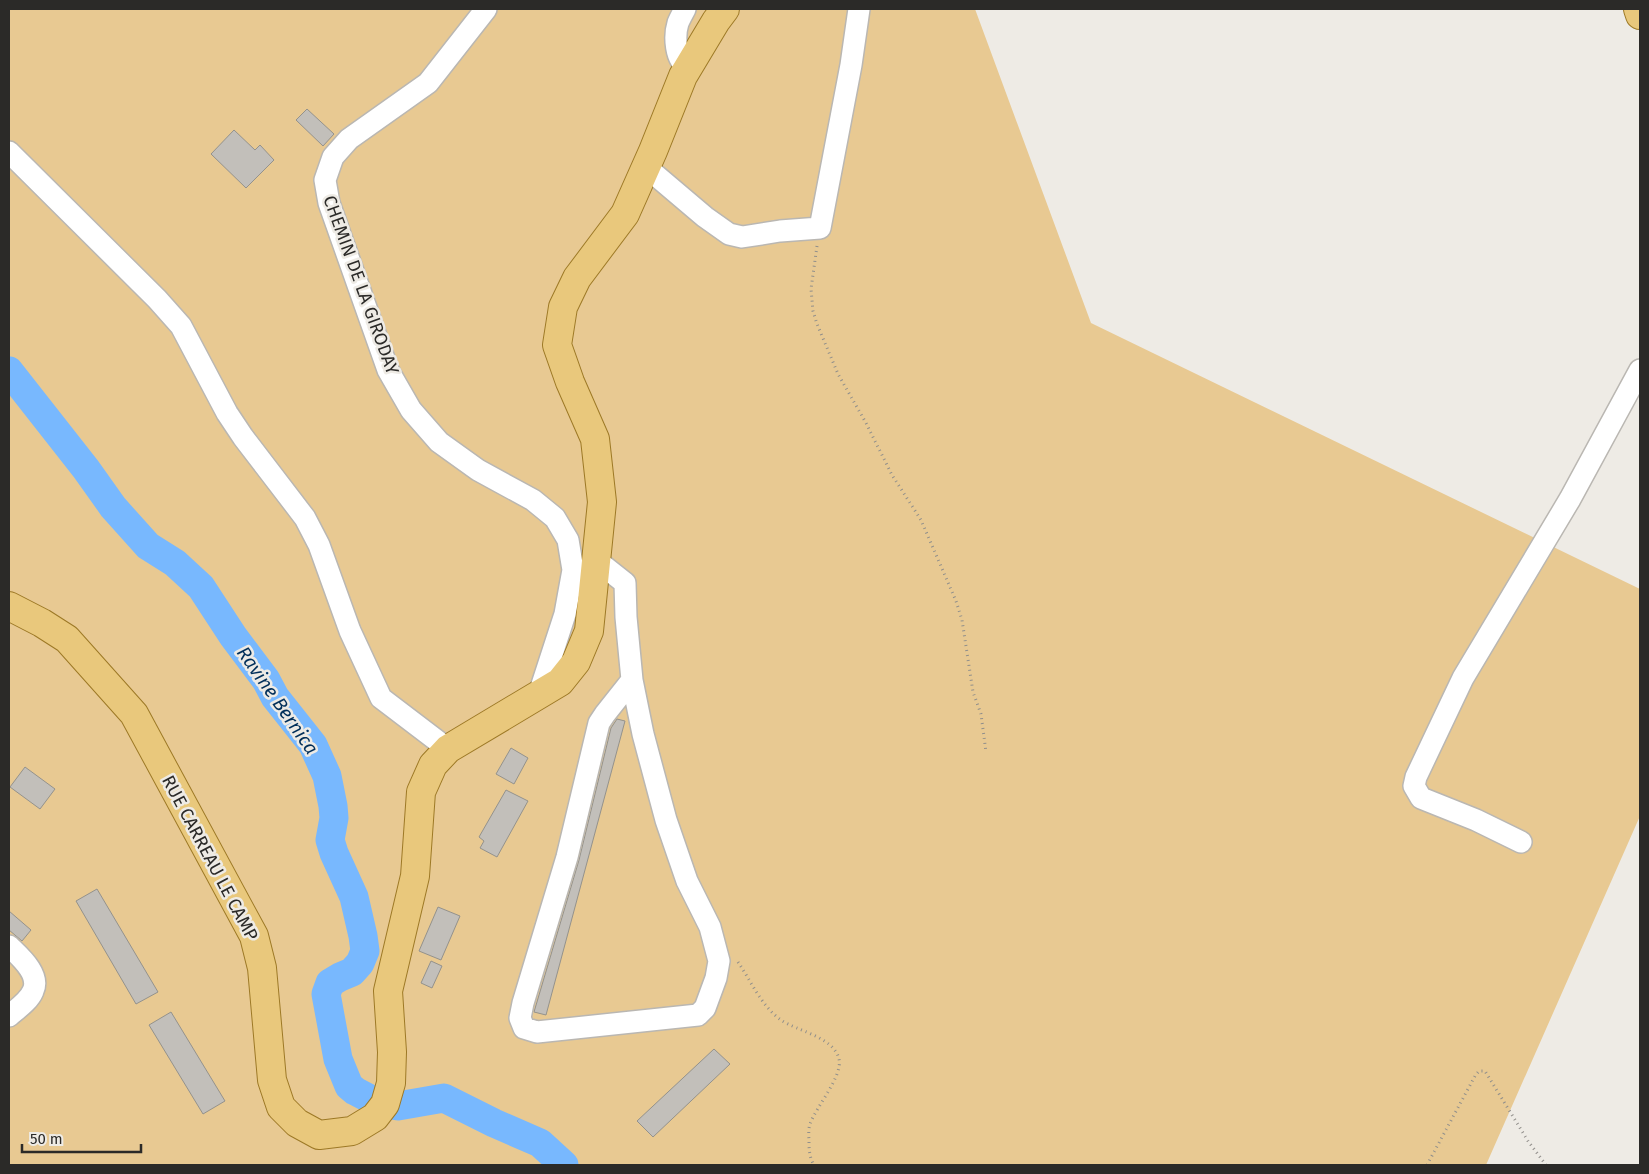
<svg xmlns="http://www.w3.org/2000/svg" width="1649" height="1174" viewBox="0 0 1649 1174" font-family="'Fira Sans',sans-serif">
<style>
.green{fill:#e8c992}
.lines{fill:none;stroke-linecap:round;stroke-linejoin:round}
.river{stroke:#78b8fe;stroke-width:29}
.building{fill:#c2bfba;stroke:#94928c}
.minor-casing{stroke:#bab7b2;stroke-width:24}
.major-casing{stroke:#9d7926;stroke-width:30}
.path{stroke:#918f8b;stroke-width:3;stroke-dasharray:1 4;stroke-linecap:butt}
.minor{stroke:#fff;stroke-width:21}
.major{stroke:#e9c87c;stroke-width:28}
.labels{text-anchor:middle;stroke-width:5;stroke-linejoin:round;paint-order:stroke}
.street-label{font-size:18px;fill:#2b2a28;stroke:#eeebe5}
.water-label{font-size:19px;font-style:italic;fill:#012f5a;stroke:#eeebe5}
</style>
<rect width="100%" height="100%" fill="#eeebe5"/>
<!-- green -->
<polygon class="green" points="9,9 975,9 1091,323 1640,589 1640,816 1486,1165 9,1165"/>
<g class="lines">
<!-- river -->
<polyline class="river" points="9,371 86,469 113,507 148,546 175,563 201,587 233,636 266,680 275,697 313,745 327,776 333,806 334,818 330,840 334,853 354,897 363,936 365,951 360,963 352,972 340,977 330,983 326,994 338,1059 349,1086 355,1091 378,1103 398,1106 444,1098 494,1123 540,1143 564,1165"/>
</g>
<!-- building -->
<g class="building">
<polygon points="307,109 334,134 323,146 296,120"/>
<polygon points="234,130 255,150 260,145 274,160 246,188 211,154"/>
<polygon points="617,719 625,721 546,1015 534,1012 579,860 611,728"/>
<polygon points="511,748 528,758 514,784 496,774"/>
<polygon points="25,767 55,789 40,809 10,787"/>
<polygon points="506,790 528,801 497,857 480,848 484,841 479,837"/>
<polygon points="97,889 158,992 136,1004 76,901"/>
<polygon points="438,907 460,916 441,960 419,951"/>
<polygon points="9,911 31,930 22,941 9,930"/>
<polygon points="431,961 442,966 432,988 421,983"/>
<polygon points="171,1012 225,1101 203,1114 149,1025"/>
<polygon points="714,1049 730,1064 653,1137 637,1121"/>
</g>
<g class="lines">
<defs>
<g id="minor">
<polyline points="486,9 428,83 349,139 333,157 325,180 329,203 388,370 411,410 439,442 478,470 533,500 555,518 568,540 573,570 565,614 539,694"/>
<path d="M685 9C683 13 680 18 678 23 674 36 675 60 688 67"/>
<polyline points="9,152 157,299 181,326 227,413 243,437 305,518 319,545 350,631 381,698 448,749"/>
<polyline points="646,167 705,217 729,234 742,237 780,231 820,228 851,65 859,9"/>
<polyline points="596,560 625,583 626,617 632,680 643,734 666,820 687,881 710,927 719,961 716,978 705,1008 698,1015 537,1032 524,1028 520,1018 523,1003 567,857 599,723 605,714 632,680"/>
<polyline points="1521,842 1476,820 1421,798 1414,786 1416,777 1463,678 1570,499 1640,370"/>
<path d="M9 946C19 956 41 974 33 991 29 1001 17 1009 9 1016"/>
</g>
<g id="major">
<polyline points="1638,9 1640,15"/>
<polyline points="9,606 42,623 67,639 134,714 254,936 262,968 272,1080 281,1107 297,1123 319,1135 352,1131 375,1117 385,1104 391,1083 392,1052 388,991 415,876 421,792 433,765 448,749 560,682 576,662 589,631 602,502 595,439 570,382 557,345 563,307 577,278 625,214 653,151 683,76 716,21 725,9"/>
</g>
</defs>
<!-- minor casing -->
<use href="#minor" class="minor-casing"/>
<!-- major casing -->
<use href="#major" class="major-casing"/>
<!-- path -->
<g class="path">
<polyline points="817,246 811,289 813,311 817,324 838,374 866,423 892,475 921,520 956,601 962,620 973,692 981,714 986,752"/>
<path d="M738 962C751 981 762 1007 781 1020 797 1031 834 1037 839 1059 843 1076 816 1107 810 1124 808 1130 809 1137 809 1143 809 1151 810 1159 814 1165"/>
<polyline points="1427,1165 1475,1076 1479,1071 1485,1071 1528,1141 1546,1165"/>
</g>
<!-- minor -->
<use href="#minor" class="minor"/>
<!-- major -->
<use href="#major" class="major"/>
</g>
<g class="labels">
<!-- street labels -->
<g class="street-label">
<text transform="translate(361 285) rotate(70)" y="6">CHEMIN DE LA GIRODAY</text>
<text transform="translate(210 858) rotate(62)" y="6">RUE CARREAU LE CAMP</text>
</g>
<!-- water labels -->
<g class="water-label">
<text transform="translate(278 700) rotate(55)" y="7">Ravine Bernica</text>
</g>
</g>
<!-- border -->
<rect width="1649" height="1174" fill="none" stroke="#2b2a28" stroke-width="20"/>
<!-- scale -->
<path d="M22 1144v8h119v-8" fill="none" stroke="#2b2a28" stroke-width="2.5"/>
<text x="30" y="1144" font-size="15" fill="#2b2a28" stroke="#eeebe5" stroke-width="4" paint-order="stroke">50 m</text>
</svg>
